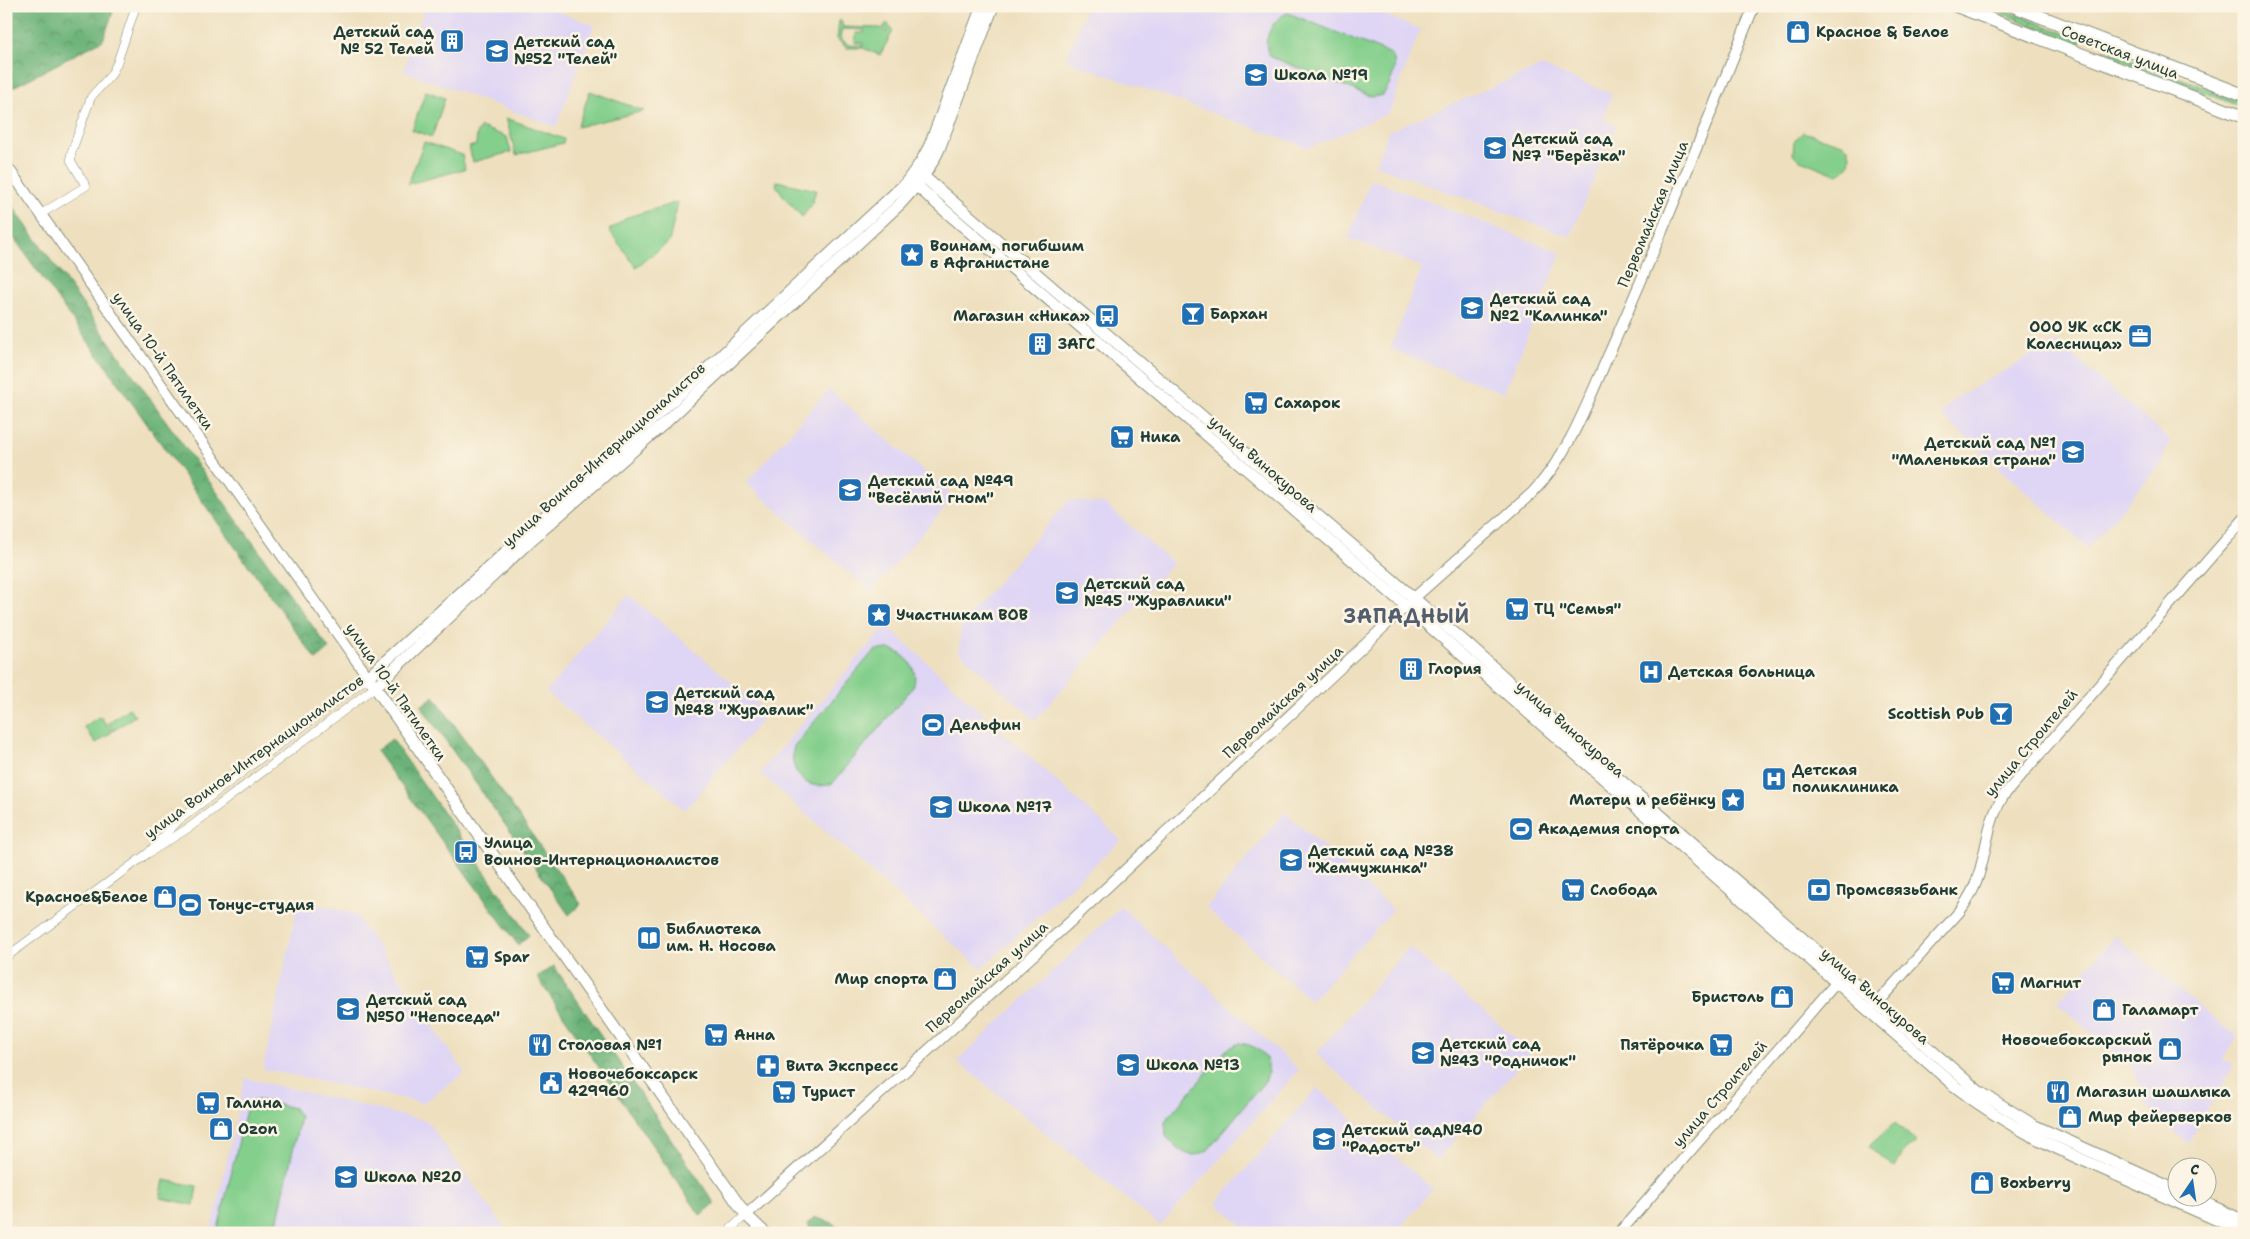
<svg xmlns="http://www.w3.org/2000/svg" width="2250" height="1239" viewBox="0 0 2250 1239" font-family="'Shantell Sans',sans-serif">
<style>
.built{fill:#dfd5f5}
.grass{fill:url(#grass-dots);stroke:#528660}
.forest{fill:url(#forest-crowns);stroke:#457856}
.park{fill:#84cf8c;stroke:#528660;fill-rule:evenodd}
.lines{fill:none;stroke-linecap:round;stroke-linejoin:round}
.minor-casing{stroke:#868e7a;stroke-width:9}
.tertiary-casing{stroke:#868e7a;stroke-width:12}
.secondary-casing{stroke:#868e7a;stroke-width:13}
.primary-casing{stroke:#868e7a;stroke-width:14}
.minor{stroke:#fff;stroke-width:8}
.tertiary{stroke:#fff;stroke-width:10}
.secondary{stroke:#fff;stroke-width:11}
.primary{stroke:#fff;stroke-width:12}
.labels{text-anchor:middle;stroke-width:5;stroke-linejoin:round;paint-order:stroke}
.poi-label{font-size:15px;font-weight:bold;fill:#1f3d34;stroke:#fcf5e5;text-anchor:start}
.street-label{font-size:15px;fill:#1f3d34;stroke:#fcf5e5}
.district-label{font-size:20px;font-weight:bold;letter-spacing:1px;fill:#525e6e;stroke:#fcf5e5}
</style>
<defs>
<pattern id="grass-dots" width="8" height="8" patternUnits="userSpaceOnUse" patternTransform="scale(1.25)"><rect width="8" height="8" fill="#84cf8c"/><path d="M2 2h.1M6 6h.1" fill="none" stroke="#6ba973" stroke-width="1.8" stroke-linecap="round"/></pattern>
<pattern id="forest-crowns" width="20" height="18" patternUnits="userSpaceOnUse" patternTransform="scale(1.25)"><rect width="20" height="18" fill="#6bb278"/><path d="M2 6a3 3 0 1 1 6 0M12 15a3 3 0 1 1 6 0" fill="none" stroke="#579263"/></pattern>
</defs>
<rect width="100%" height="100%" fill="#fcf5e5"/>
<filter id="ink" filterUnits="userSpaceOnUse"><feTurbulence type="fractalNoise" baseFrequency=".02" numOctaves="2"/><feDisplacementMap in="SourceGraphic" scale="10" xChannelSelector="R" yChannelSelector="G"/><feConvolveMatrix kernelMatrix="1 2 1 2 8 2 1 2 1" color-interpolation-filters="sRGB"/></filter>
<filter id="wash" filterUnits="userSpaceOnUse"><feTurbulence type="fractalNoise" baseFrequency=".0096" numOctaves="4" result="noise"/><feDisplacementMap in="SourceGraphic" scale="20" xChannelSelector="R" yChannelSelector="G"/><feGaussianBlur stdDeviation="1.12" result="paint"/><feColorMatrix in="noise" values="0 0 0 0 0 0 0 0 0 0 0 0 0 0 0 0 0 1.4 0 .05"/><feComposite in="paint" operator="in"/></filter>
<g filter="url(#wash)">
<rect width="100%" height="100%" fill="#eee0bf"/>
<!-- built -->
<g class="built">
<polygon points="426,6 542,6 594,25 556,127 403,71"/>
<polygon points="1087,6 1361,6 1420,29 1389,113 1309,148 1066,60"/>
<polygon points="1542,66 1612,94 1603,119 1616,126 1570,237 1375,165 1389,131"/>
<polygon points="1371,179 1561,253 1504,393 1390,349 1422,267 1348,238"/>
<polygon points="2056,341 2170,440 2161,464 2088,548 1940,414 1953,400"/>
<polygon points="829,389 954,497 871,592 746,483"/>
<polygon points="1069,500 1105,504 1173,563 1035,720 959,652 961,624"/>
<polygon points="629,595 768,713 685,810 546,692"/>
<polygon points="886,625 1121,840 981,969 760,773"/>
<polygon points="1285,812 1393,910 1311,1001 1206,908"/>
<polygon points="299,899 355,914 465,1073 423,1103 263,1069"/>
<polygon points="1121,907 1299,1070 1160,1226 957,1061"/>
<polygon points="2115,936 2235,1035 2236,1039 2223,1059 2233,1066 2188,1144 2147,1108 2132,1067 2057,1003"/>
<polygon points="1409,947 1531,1052 1437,1160 1316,1054"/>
<polygon points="245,1078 427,1121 508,1233 211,1233"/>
<polygon points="1317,1088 1433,1189 1395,1233 1250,1233 1216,1203"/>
</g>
<!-- grass -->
<g class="grass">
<polygon points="1983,6 1995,6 2082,40 2080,44"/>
<polygon points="2103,49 2244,102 2244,108 2102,53"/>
</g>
<!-- forest -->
<g class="forest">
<polygon points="6,6 115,6 103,40 6,91"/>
<polygon points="6,197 329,649 316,660 6,227"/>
<polygon points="434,696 581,904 569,915 421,706"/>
<polygon points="392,739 529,935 518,945 376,751"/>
<polygon points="554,966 715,1204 700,1215 537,977"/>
<polygon points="814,1217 833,1223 843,1233 811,1233 808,1223"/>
</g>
<!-- park -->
<g class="park">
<path d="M1288 13 1391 54C1400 65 1390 84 1383 95L1372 97 1271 57C1259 44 1273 17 1288 13Z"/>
<path d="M841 20 843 27 881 28 886 33 887 32 883 27 887 23 893 31 880 55 863 48H847L837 39 839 21ZM842 29 864 30V33H856L855 43H863V46L848 45 840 38Z"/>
<polygon points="426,91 445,98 432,137 412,130"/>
<polygon points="590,91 644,111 577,127"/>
<polygon points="506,118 564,139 563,143 516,155"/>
<polygon points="481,127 507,137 511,152 473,162 469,147 476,145 477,132"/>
<path d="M1803 132 1842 144 1848 148C1853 160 1848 173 1835 174L1798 159 1793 154 1794 141Z"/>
<polygon points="424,142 462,155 465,169 408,184"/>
<polygon points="777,181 816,190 811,206 802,217 785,198 776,185"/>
<polygon points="678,202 669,242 636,267 609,230 628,217"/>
<path d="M889 649C906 653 920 669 913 687L833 783C807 794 787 772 794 746L871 654 876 650Z"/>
<polygon points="129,708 135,716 113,731 108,723"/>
<polygon points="100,716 112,732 96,743 84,727"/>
<path d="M1239 1043C1261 1045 1275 1061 1265 1081L1208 1150C1190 1162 1178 1150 1166 1136L1165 1121 1227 1049Z"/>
<polygon points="258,1100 294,1108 300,1117 275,1233 217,1233 246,1110 251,1102"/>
<polygon points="1895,1123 1917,1142 1904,1151 1895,1168 1869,1146"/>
<polygon points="164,1180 197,1186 194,1205 160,1198"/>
</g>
</g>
<g filter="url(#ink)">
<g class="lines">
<defs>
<g id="minor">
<polyline points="41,214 86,186 71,161 71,154 91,97 111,75 117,63 136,6"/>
<polyline points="150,851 179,820 368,677"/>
<polyline points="6,957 147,854 190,827 375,687"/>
<polyline points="726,1233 746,1215"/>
</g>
<g id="tertiary">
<polyline points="6,165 368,677"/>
<path d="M1413 599 1532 493C1571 453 1590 395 1613 345 1663 233 1708 120 1754 6"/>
<path d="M1876 1004 1960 911C1967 901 1973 892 1977 880 1987 851 1987 821 2004 795L2244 519"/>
<polyline points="746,1215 1070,922 1406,606"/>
<polyline points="1619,1233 1836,983"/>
</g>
<g id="secondary">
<path d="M913 174 917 186 942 208 1427 624 1956 1087C2008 1128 2059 1150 2119 1176 2160 1195 2202 1213 2244 1232"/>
<polyline points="913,174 924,177 1467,644 1582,747 1978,1091 2035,1126 2178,1191"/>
<path d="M375 687 532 539 668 420 900 204C916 187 929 171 939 149L993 6"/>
<polyline points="2190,1196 2244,1221"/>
<polyline points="765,1233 746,1215 368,677 694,381 905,184 921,162 930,145 982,6"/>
</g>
<g id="primary">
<polyline points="1956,6 2244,117"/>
<polyline points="2013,6 2244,95"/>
</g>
</defs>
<!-- minor casing -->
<use href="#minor" class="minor-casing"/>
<!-- tertiary casing -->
<use href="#tertiary" class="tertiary-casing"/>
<!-- secondary casing -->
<use href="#secondary" class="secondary-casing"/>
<!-- primary casing -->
<use href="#primary" class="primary-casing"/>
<!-- minor -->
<use href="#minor" class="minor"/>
<!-- tertiary -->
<use href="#tertiary" class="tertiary"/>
<!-- secondary -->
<use href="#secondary" class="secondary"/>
<!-- primary -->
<use href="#primary" class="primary"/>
</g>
</g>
<!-- icons -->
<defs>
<symbol id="shop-square" viewBox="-11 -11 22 22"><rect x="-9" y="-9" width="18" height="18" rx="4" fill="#1f6fb2" stroke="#fcf5e5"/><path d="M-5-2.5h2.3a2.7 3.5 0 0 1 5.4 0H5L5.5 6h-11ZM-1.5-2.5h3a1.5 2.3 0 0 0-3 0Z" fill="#fff"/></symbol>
<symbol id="building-square" viewBox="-11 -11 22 22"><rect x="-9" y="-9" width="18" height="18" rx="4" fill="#1f6fb2" stroke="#fcf5e5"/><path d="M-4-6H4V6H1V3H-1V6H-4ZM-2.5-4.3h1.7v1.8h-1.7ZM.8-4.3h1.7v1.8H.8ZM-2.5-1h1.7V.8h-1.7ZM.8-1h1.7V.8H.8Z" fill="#fff"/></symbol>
<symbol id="school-square" viewBox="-11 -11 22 22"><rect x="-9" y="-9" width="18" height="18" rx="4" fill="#1f6fb2" stroke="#fcf5e5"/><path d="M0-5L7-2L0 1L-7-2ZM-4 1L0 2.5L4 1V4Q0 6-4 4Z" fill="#fff"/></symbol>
<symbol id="sight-square" viewBox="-11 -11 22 22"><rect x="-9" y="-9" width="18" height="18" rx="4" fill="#1f6fb2" stroke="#fcf5e5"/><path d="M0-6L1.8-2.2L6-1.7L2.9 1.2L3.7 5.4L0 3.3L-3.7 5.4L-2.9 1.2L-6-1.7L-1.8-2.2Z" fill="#fff"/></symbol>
<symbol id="bar-square" viewBox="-11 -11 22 22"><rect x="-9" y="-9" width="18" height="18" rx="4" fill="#1f6fb2" stroke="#fcf5e5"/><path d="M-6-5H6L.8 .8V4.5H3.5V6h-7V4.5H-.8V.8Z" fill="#fff"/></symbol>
<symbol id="bus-square" viewBox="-11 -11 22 22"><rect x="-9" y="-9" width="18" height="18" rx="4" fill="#1f6fb2" stroke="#fcf5e5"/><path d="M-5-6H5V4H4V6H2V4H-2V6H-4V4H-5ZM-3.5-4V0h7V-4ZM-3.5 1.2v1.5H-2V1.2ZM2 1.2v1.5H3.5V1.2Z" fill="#fff"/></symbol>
<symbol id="office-square" viewBox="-11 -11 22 22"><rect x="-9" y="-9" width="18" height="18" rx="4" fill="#1f6fb2" stroke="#fcf5e5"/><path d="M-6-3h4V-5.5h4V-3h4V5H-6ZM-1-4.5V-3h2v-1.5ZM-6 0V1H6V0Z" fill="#fff"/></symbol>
<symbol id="supermarket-square" viewBox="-11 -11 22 22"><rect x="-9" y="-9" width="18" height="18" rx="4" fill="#1f6fb2" stroke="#fcf5e5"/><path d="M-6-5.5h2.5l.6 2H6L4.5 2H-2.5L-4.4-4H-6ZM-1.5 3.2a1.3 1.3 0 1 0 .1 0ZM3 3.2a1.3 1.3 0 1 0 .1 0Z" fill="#fff"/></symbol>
<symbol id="hospital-square" viewBox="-11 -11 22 22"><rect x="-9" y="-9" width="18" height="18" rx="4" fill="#1f6fb2" stroke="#fcf5e5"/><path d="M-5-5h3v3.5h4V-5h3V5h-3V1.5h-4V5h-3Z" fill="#fff"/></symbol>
<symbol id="stadium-square" viewBox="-11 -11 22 22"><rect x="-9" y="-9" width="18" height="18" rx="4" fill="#1f6fb2" stroke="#fcf5e5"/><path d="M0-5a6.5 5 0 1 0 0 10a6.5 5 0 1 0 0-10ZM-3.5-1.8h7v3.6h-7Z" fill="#fff"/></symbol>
<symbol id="bank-square" viewBox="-11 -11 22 22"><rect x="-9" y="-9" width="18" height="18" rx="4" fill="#1f6fb2" stroke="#fcf5e5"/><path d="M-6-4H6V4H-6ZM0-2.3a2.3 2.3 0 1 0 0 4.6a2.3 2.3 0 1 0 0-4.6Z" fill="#fff"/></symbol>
<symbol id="library-square" viewBox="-11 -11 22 22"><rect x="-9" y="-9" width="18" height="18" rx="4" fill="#1f6fb2" stroke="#fcf5e5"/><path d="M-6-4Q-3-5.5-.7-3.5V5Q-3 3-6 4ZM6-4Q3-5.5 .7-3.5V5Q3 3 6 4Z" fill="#fff"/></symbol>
<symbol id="restaurant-square" viewBox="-11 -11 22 22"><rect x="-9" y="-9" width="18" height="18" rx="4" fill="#1f6fb2" stroke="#fcf5e5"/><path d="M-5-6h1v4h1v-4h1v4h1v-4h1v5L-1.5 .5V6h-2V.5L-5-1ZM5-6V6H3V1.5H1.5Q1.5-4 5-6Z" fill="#fff"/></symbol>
<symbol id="pharmacy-square" viewBox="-11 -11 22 22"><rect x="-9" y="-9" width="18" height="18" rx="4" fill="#1f6fb2" stroke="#fcf5e5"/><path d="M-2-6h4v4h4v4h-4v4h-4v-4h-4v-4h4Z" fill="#fff"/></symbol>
<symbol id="civic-square" viewBox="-11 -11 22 22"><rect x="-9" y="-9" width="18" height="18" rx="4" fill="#1f6fb2" stroke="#fcf5e5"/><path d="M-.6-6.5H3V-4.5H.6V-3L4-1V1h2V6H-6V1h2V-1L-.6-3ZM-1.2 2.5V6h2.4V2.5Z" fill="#fff"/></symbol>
</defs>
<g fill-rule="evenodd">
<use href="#shop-square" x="1784" y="18" width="28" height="28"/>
<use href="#building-square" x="438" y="27" width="28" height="28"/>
<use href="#school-square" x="483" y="37" width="28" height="28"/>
<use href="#school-square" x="1242" y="61" width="28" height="28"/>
<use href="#school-square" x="1481" y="134" width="28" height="28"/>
<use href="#sight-square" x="898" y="241" width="28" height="28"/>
<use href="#school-square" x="1458" y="294" width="28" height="28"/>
<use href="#bar-square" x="1179" y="300" width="28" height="28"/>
<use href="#bus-square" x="1093" y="302" width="28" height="28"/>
<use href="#office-square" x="2126" y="322" width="28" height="28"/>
<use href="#building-square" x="1026" y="330" width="28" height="28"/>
<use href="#supermarket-square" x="1242" y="389" width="28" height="28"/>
<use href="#supermarket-square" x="1108" y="423" width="28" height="28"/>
<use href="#school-square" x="2059" y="438" width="28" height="28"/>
<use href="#school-square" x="836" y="476" width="28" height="28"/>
<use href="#school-square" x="1053" y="579" width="28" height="28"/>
<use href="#supermarket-square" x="1503" y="595" width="28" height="28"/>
<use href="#sight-square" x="865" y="601" width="28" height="28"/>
<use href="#building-square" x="1397" y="655" width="28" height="28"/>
<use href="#hospital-square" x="1637" y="658" width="28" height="28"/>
<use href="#school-square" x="643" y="688" width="28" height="28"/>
<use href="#bar-square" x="1987" y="700" width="28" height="28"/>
<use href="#stadium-square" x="919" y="711" width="28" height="28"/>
<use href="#hospital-square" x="1760" y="765" width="28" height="28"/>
<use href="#sight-square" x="1719" y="786" width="28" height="28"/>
<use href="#school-square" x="927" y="793" width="28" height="28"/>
<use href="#stadium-square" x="1507" y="815" width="28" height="28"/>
<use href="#bus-square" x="452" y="838" width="28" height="28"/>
<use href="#school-square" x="1277" y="846" width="28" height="28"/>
<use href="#supermarket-square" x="1559" y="876" width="28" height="28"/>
<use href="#bank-square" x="1805" y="876" width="28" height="28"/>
<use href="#shop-square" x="151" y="883" width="28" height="28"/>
<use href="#stadium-square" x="176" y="891" width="28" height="28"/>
<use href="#library-square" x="635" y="924" width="28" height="28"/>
<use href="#supermarket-square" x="463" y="943" width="28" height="28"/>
<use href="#shop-square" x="931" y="965" width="28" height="28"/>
<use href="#supermarket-square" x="1989" y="969" width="28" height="28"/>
<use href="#shop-square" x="1768" y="983" width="28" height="28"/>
<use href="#school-square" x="334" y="995" width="28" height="28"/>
<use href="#shop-square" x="2090" y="996" width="28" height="28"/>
<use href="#supermarket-square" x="702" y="1021" width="28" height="28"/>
<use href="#restaurant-square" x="526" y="1031" width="28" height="28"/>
<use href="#supermarket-square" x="1707" y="1031" width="28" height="28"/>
<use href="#shop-square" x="2156" y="1035" width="28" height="28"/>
<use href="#school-square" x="1409" y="1039" width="28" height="28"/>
<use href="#school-square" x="1114" y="1051" width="28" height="28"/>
<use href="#pharmacy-square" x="754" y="1052" width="28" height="28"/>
<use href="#civic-square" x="537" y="1069" width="28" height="28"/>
<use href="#supermarket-square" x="770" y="1078" width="28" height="28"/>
<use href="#restaurant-square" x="2044" y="1078" width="28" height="28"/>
<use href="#supermarket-square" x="194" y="1089" width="28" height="28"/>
<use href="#shop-square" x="2056" y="1103" width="28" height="28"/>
<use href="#shop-square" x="207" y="1115" width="28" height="28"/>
<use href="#school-square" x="1310" y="1125" width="28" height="28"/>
<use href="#school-square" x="332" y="1163" width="28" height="28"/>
<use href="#shop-square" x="1968" y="1169" width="28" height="28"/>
</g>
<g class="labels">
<!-- poi labels -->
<g class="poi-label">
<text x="434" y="37" text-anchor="end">Детский сад<tspan x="434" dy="17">№ 52 Телей</tspan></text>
<text x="1816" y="37">Красное &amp; Белое</text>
<text x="514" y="47">Детский сад<tspan x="514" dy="17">№52 "Телей"</tspan></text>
<text x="1274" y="80">Школа №19</text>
<text x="1512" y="144">Детский сад<tspan x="1512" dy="17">№7 "Берёзка"</tspan></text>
<text x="930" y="251">Воинам, погибшим<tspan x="930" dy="17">в Афганистане</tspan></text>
<text x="1490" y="304">Детский сад<tspan x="1490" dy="17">№2 "Калинка"</tspan></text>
<text x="1210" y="319">Бархан</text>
<text x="1090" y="321" text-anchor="end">Магазин «Ника»</text>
<text x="2122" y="332" text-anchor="end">ООО УК «СК<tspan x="2122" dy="17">Колесница»</tspan></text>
<text x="1058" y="349">ЗАГС</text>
<text x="1274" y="408">Сахарок</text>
<text x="1140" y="442">Ника</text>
<text x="2056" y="448" text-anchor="end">Детский сад №1<tspan x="2056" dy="17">"Маленькая страна"</tspan></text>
<text x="868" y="486">Детский сад №49<tspan x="868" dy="17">"Весёлый гном"</tspan></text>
<text x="1084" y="589">Детский сад<tspan x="1084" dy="17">№45 "Журавлики"</tspan></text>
<text x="1534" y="614">ТЦ "Семья"</text>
<text x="896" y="620">Участникам ВОВ</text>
<text x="1428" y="674">Глория</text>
<text x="1668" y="677">Детская больница</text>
<text x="674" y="698">Детский сад<tspan x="674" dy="17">№48 "Журавлик"</tspan></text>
<text x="1984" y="719" text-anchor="end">Scottish Pub</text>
<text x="950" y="730">Дельфин</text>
<text x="1792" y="775">Детская<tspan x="1792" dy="17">поликлиника</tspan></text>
<text x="1716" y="805" text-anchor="end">Матери и ребёнку</text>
<text x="958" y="812">Школа №17</text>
<text x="1538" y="834">Академия спорта</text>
<text x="484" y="848">Улица<tspan x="484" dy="17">Воинов-Интернационалистов</tspan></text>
<text x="1308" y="856">Детский сад №38<tspan x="1308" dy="17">"Жемчужинка"</tspan></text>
<text x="1590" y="895">Слобода</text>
<text x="1836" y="895">Промсвязьбанк</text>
<text x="148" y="902" text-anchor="end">Красное&amp;Белое</text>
<text x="208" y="910">Тонус-студия</text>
<text x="666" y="934">Библиотека<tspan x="666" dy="17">им. Н. Носова</tspan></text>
<text x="494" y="962">Spar</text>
<text x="928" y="984" text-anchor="end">Мир спорта</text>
<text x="2020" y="988">Магнит</text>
<text x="1764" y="1002" text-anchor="end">Бристоль</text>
<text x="366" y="1005">Детский сад<tspan x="366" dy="17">№50 "Непоседа"</tspan></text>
<text x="2122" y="1015">Галамарт</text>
<text x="734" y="1040">Анна</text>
<text x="2152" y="1045" text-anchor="end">Новочебоксарский<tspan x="2152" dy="17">рынок</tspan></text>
<text x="1440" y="1049">Детский сад<tspan x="1440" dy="17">№43 "Родничок"</tspan></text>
<text x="558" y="1050">Столовая №1</text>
<text x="1704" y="1050" text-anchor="end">Пятёрочка</text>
<text x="1146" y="1070">Школа №13</text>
<text x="786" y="1071">Вита Экспресс</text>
<text x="568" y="1079">Новочебоксарск<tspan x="568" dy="17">429960</tspan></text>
<text x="802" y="1097">Турист</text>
<text x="2076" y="1097">Магазин шашлыка</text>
<text x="226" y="1108">Галина</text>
<text x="2088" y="1122">Мир фейерверков</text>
<text x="238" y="1134">Ozon</text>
<text x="1342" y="1135">Детский сад№40<tspan x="1342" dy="17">"Радость"</tspan></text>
<text x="364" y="1182">Школа №20</text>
<text x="2000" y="1188">Boxberry</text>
</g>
<!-- street labels -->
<g class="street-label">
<text transform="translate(2120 52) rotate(21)" y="5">Советская улица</text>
<text transform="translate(1653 214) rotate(-67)" y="5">Первомайская улица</text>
<text transform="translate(163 361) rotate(55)" y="5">улица 10-й Пятилетки</text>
<text transform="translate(604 455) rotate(-42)" y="5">улица Воинов-Интернационалистов</text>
<text transform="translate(1263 464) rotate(41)" y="5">улица Винокурова</text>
<text transform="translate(396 692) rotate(55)" y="5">улица 10-й Пятилетки</text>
<text transform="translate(1283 702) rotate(-43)" y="5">Первомайская улица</text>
<text transform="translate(1570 729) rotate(41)" y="5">улица Винокурова</text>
<text transform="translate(2031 743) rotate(-50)" y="5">улица Строителей</text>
<text transform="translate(254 757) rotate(-36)" y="5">улица Воинов-Интернационалистов</text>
<text transform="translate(987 977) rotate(-42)" y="5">Первомайская улица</text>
<text transform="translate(1875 996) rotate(41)" y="5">улица Винокурова</text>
<text transform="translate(1720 1094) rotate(-49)" y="5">улица Строителей</text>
</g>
<!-- district labels -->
<g class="district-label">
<text x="1407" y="623">ЗАПАДНЫЙ</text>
</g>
</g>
<!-- margin -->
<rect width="2250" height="1239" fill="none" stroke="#fcf5e5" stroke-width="25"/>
<!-- north arrow -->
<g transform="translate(2192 1182) rotate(13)"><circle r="24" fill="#fcf5e5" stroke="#a4ab9e"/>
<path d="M0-4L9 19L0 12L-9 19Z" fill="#1f6fb2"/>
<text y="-8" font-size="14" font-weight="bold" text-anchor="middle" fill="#1f3d34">С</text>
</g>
</svg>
